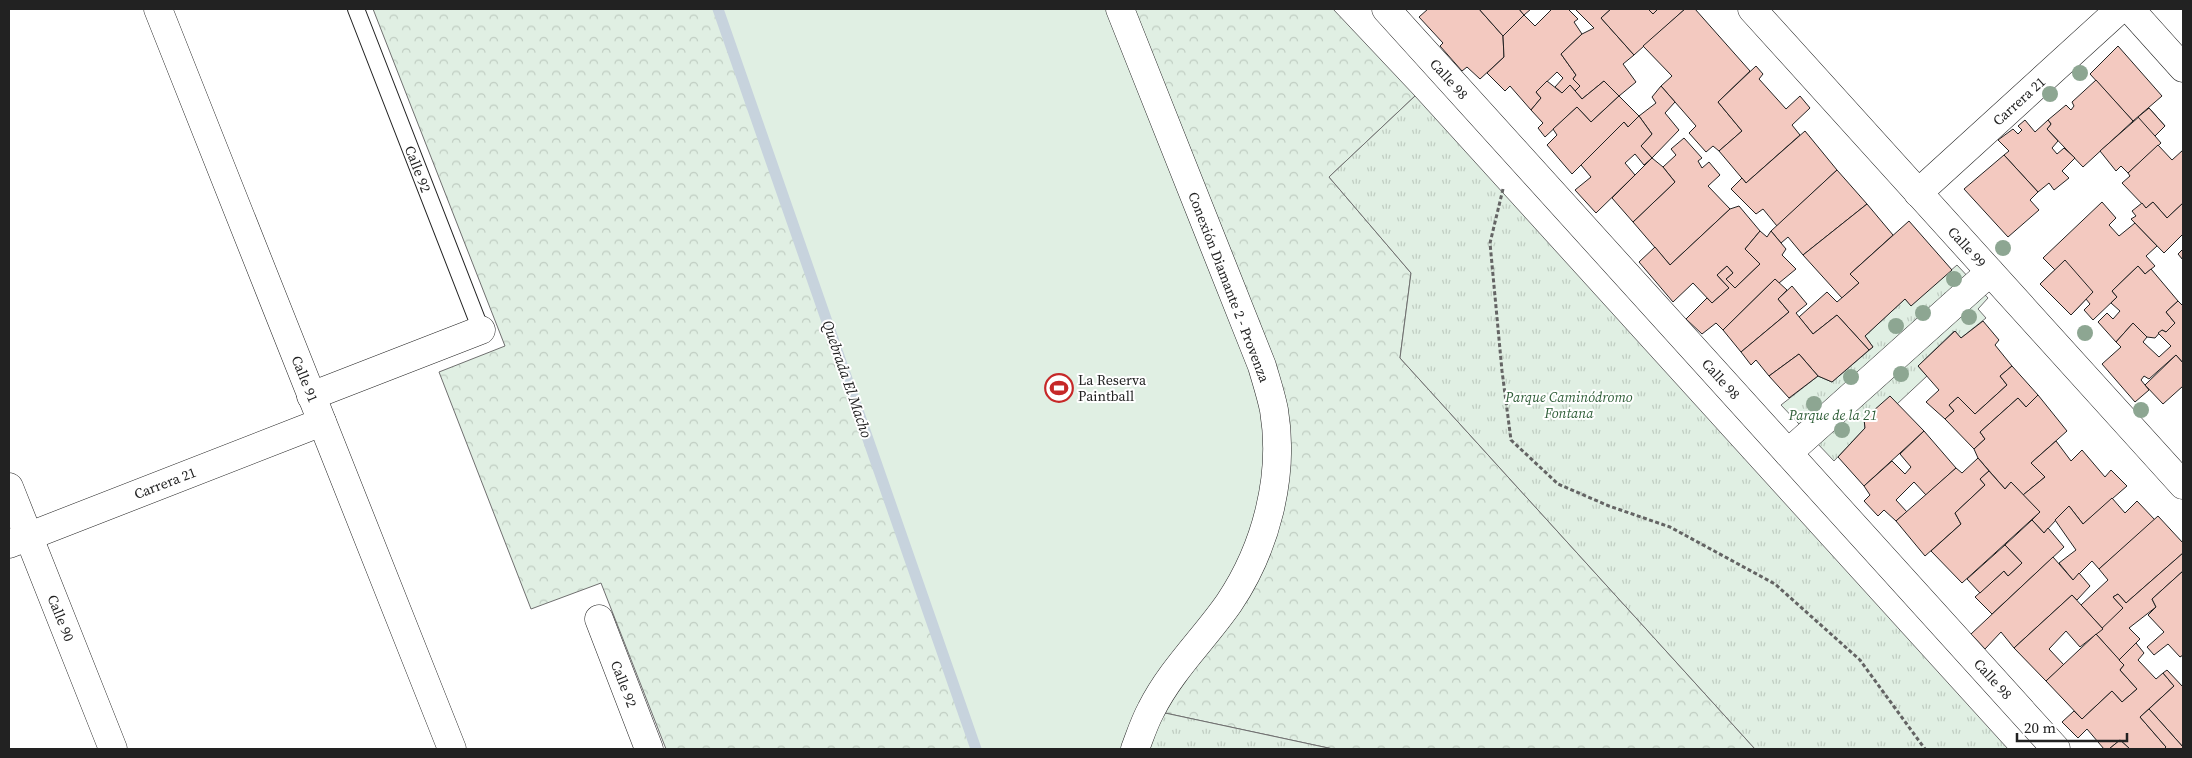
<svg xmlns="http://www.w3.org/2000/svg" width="2192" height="758" viewBox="0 0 2192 758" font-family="'Source Serif 4',serif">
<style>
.forest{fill:url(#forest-crowns);stroke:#6f6f6f}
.park{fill:url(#park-tufts);stroke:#6f6f6f}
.garden{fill:#e0efe3;stroke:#6f6f6f}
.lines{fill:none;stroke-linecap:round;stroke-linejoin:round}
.stream{stroke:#c7d3dd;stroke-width:11}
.building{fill:#f3c9c0;stroke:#222}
.lane-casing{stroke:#222;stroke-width:18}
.street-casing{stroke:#222;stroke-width:29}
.secondary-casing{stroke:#222;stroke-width:29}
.path{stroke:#646464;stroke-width:3;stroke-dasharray:4 2.5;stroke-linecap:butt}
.lane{stroke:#fff;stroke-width:16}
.street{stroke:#fff;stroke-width:28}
.secondary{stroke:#fff;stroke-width:28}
.tree{fill:#8da692}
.labels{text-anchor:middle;stroke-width:4;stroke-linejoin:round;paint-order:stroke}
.street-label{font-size:14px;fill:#222;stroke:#fff}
.poi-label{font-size:14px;fill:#222;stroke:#fff;text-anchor:start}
.park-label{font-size:14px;font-style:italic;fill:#2f5e38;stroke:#fff}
.water-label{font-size:15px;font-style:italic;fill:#222;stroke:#fff}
</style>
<defs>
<pattern id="forest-crowns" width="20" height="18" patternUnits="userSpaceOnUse" patternTransform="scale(1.25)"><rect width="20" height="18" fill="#e0efe3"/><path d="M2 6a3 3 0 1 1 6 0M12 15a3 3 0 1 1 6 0" fill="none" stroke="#c0cdc2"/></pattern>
<pattern id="park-tufts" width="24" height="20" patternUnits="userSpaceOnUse" patternTransform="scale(1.25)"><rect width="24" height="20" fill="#e0efe3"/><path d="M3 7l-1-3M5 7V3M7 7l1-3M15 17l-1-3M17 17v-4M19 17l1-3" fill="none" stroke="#c0cdc2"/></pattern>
</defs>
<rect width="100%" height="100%" fill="#fff"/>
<!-- forest -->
<polygon class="forest" points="373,9 1333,9 1415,96 1329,177 1411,273 1400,358 1755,749 1333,749 1151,710 1135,749 666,749 601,583 531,609 439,372 505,346"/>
<!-- park -->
<g class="park">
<polygon points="1415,96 2008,749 1755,749 1400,358 1411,273 1329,177"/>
<polygon points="1957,265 1988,298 1978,309 1986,318 1961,338 1954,331 1918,366 1927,376 1897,404 1890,397 1864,419 1865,428 1834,461 1781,405 1818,376 1832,382 1873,347 1865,336 1905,299 1911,305"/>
<polygon points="1151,710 1333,749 1135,749"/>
</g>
<!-- garden -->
<polygon class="garden" points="718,9 1120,9 1274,411 1264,532 1135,749 976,749"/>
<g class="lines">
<!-- stream -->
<polyline class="stream" points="718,9 976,749"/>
</g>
<!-- building -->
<g class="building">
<polygon points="1428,9 1479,9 1503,36 1504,57 1480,79 1467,67 1462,71 1440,46 1443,43 1419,17"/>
<polygon points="1479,9 1519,9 1524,15 1503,36"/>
<polygon points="1519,9 1531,9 1524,15"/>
<polygon points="1552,9 1568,9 1578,19 1574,22 1582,34 1561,54 1576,75 1573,79 1580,86 1575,91 1570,85 1562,93 1555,87 1563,78 1557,72 1536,92 1541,98 1531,110 1510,86 1505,91 1487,73 1504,57 1503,36 1524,15 1535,26"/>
<polygon points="1575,9 1611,9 1601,18 1634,55 1623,64 1636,82 1619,96 1604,81 1582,99 1575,91 1580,86 1573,79 1576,75 1561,54 1582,34 1594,28"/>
<polygon points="1611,9 1648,9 1653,14 1658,9 1685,9 1634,55 1601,18"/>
<polygon points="1648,9 1658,9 1653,14"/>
<polygon points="1685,9 1695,9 1750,71 1718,102 1742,131 1719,151 1713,146 1706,152 1689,133 1696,126 1661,86 1672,76 1643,46"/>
<polygon points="2118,46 2162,96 2133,121 2090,74"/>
<polygon points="1756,66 1763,74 1759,79 1786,109 1800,96 1810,108 1792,125 1800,135 1746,183 1719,151 1742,131 1718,102"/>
<polygon points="2096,80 2133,121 2083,167 2047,129 2051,124 2048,120 2066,105 2071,110 2074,106 2072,102"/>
<polygon points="1547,81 1562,93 1570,85 1582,99 1604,81 1619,96 1591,122 1577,107 1545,137 1538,128 1543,123 1531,110 1541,98 1536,92"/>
<polygon points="1661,86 1675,102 1665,113 1679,130 1652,158 1641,146 1652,134 1639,116 1656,103 1652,97"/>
<polygon points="1619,96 1639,116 1628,127 1624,122 1572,174 1547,145 1557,135 1553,129 1577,107 1591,122"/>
<polygon points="2149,108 2165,126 2155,136 2161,143 2128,173 2121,166 2116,171 2100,151"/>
<polygon points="2149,108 2165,126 2155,136 2138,117"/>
<polygon points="1639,116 1652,134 1641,146 1652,158 1644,165 1635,154 1625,163 1635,175 1596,213 1575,190 1591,177 1581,165 1624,122 1628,127"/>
<polygon points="2025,120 2035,132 2048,120 2051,124 2047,129 2058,141 2052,148 2057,154 2064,148 2075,158 2062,171 2069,178 2054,190 2049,183 2038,192 2004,155 2009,151 1998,140 2013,129 2018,134 2022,130 2018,126"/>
<polygon points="1805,131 1837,170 1777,226 1763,209 1756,214 1731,189 1742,178 1746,183"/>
<polygon points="1684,138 1702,158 1698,161 1702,168 1709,162 1720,175 1708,186 1730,209 1670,265 1633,222 1675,182 1663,167 1676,155 1671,149"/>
<polygon points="2158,145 2172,160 2183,150 2183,203 2167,218 2153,202 2146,208 2122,183 2130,176 2128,173"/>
<polygon points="2004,155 2038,192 2030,200 2039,210 2008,237 1964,189"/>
<polygon points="1652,158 1663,167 1675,182 1633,222 1612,198"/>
<polygon points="1837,170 1867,204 1803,255 1788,237 1781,243 1771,231"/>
<polygon points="2102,202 2116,218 2109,225 2119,236 2135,223 2157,246 2146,256 2155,266 2145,274 2138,266 2112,291 2117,297 2093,320 2084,310 2090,304 2086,299 2071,315 2040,284 2055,270 2043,258"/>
<polygon points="2153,202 2167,218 2183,203 2183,234 2164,253 2131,219 2136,216 2132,211 2142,203 2146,208"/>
<polygon points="1867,204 1893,235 1850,274 1859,283 1842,298 1803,255"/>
<polygon points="1739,206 1760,231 1745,249 1760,264 1735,288 1726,279 1733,273 1727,266 1717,275 1729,288 1712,303 1693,283 1673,302 1639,262 1655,247 1670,265 1730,209"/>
<polygon points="1909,221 1952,270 1911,306 1905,299 1865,336 1873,347 1869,350 1837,315 1813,334 1799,317 1827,292 1837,302 1859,283 1850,274"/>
<polygon points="1760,231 1767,237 1771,231 1786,249 1782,255 1796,269 1779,283 1775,279 1723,330 1716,323 1702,334 1686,319 1707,298 1712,303 1729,288 1717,275 1727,266 1733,273 1726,279 1735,288 1760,264 1745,249"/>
<polygon points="2183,249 2183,260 2178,254"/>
<polygon points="2065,260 2093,292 2071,315 2040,284"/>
<polygon points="2138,266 2145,274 2151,269 2178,301 2166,312 2175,323 2166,332 2162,330 2155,338 2147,337 2133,323 2116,342 2098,322 2107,313 2113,319 2120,311 2111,303 2117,297 2112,291"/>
<polygon points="1775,279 1787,290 1778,299 1789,312 1741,352 1723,330"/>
<polygon points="1792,286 1807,304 1796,313 1813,334 1837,315 1869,350 1832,382 1818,376 1799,354 1769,376 1756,360 1751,365 1741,352 1789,312 1778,299"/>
<polygon points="2178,301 2183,306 2183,363 2176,355 2149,379 2144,376 2141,380 2149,390 2135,402 2102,364 2121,347 2116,342 2133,323 2147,337 2143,342 2159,357 2171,346 2158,333 2162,330 2166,332 2175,323 2166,312"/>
<polygon points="1983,321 1999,340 1995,345 2012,366 2000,376 2007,385 1975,414 1958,397 1949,405 1954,411 1945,419 1926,402 1939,390 1918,366 1955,331 1961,338"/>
<polygon points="1799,354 1818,376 1789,398 1769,376"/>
<polygon points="2176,355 2183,363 2183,386 2163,404 2145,385"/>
<polygon points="2012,366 2038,395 2026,407 2018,398 1980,432 1985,439 1974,449 1945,419 1954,411 1949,405 1958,397 1975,414 2007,385 2000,376"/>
<polygon points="2038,395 2067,431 2031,463 2045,477 2023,495 2011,482 2005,489 1978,458 1974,449 1985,439 1980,432 2018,398 2026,407"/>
<polygon points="1890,396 1924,431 1864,486 1838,457 1865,428 1864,419"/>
<polygon points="1924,431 1956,468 1926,495 1914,482 1896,500 1907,512 1896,521 1884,510 1878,516 1864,501 1870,495 1864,486 1892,461 1905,474 1911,467 1900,454"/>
<polygon points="2056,441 2071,461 2082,450 2105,477 2111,470 2127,486 2083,524 2069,506 2044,533 2032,520 2040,512 2023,495 2045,477 2031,463"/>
<polygon points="1978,458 1989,471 1980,479 1985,485 1955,513 1961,524 1925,556 1896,521 1956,468 1962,473"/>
<polygon points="1989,471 2005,489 2011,482 2040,512 1962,583 1931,551 1961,524 1955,513 1985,485 1980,479"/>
<polygon points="2112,498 2125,513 2137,501 2155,520 2099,569 2092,561 2073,580 2059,563 2076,550 2055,520 2069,506 2083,524"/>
<polygon points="2158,516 2183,543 2183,553 2126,603 2118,594 2113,597 2123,608 2103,629 2081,605 2108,580 2099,569"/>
<polygon points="2032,520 2044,533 2048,528 2064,547 1992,614 1975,597 2004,571 2008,576 2022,563 2005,545"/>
<polygon points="2005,545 2022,563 2008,576 2004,571 1980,593 1967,579"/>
<polygon points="2183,553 2183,571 2152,599 2156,607 2129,628 2140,639 2119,660 2096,634 2123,608 2113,597 2118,594 2126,603"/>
<polygon points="2053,557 2073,580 2079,573 2090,586 2077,600 2072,595 2014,648 2001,632 1985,649 1971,634"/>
<polygon points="2183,571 2183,655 2180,657 2168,644 2154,655 2147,647 2164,632 2148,615 2156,607 2152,599"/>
<polygon points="2072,595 2103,629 2080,647 2066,631 2049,649 2064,665 2046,681 2014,648"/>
<polygon points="2096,634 2124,665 2120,670 2137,689 2122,702 2112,691 2082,719 2046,681"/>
<polygon points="2136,643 2144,653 2138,660 2156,679 2163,673 2174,686 2140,717 2166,747 2164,749 2130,749 2120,740 2109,749 2104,749 2087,729 2078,738 2062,722 2074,711 2082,719 2112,691 2122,702 2137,689 2120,670 2124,665 2119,660"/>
<polygon points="2167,670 2183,687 2183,747 2149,709 2174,686 2163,673"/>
<polygon points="2149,709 2183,747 2183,749 2164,749 2166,747 2140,717"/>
<polygon points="2120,740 2130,749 2109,749"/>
</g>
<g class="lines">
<defs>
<polyline id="lane" points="356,9 481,330"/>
<g id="street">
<polyline points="158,9 452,749"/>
<polyline points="1386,9 2056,749"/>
<polyline points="1752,9 2183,485"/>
<polyline points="2130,9 2183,68"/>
<polyline points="1918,193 2120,9"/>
<polyline points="311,396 481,330"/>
<polyline points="1788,453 1990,272"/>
<polyline points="9,487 113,749"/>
<polyline points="9,544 322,422"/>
<polyline points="599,619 649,749"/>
</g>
<path id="secondary" d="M1120 9 1262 366C1266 380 1271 395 1274 410 1285 476 1266 548 1229 603 1204 639 1171 670 1151 710 1144 723 1140 736 1135 749"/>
</defs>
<!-- lane casing -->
<use href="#lane" class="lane-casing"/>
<!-- street casing -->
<use href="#street" class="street-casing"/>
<!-- secondary casing -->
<use href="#secondary" class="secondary-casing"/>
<!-- path -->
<polyline class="path" points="1503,189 1490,243 1502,371 1511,440 1558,484 1609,506 1670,527 1775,584 1860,660 1925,749"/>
<!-- lane -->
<use href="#lane" class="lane"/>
<!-- street -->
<use href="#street" class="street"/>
<!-- secondary -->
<use href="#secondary" class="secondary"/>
</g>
<!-- trees -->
<g class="tree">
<circle cx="2080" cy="73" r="8"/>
<circle cx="2050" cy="94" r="8"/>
<circle cx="2003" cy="248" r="8"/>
<circle cx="1954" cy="279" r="8"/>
<circle cx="1923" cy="313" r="8"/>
<circle cx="1969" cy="317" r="8"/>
<circle cx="1896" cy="326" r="8"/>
<circle cx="2085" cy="333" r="8"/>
<circle cx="1901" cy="374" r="8"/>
<circle cx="1851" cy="377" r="8"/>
<circle cx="1814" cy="404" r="8"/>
<circle cx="2141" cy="410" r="8"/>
<circle cx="1842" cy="430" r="8"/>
</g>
<!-- icons -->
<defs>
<symbol id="stadium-ring" viewBox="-11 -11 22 22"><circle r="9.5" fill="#fff" stroke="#c62828" stroke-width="1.5"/><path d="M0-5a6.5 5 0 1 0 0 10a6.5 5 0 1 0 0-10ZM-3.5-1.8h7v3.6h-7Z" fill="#c62828"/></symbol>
</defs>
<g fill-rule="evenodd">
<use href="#stadium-ring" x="1043" y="372" width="32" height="32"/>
</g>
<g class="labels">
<!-- street labels -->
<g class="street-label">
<text transform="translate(1449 79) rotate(48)" y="5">Calle 98</text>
<text transform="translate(2019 101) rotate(-42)" y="5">Carrera 21</text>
<text transform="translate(418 169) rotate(69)" y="5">Calle 92</text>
<text transform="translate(1967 247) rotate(48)" y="5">Calle 99</text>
<text transform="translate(1229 287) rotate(69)" y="5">Conexión Diamante 2 - Provenza</text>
<text transform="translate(305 379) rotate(68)" y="5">Calle 91</text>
<text transform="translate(1721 379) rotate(48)" y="5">Calle 98</text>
<text transform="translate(165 483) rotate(-21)" y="5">Carrera 21</text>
<text transform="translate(61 618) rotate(68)" y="5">Calle 90</text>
<text transform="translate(1993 679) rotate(48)" y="5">Calle 98</text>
<text transform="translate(624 684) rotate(69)" y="5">Calle 92</text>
</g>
<!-- poi labels -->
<g class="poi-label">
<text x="1078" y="385">La Reserva<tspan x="1078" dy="16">Paintball</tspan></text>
</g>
<!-- park labels -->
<g class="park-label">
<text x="1569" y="402">Parque Caminódromo<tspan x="1569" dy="16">Fontana</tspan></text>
<text x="1833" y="420">Parque de la 21</text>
</g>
<!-- water labels -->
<g class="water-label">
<text transform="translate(847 379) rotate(71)" y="5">Quebrada El Macho</text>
</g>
</g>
<!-- border -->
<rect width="2192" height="758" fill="none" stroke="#222222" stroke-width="20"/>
<!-- scale -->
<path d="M2017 733v8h110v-8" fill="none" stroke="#222222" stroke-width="2.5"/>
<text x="2024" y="733" font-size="15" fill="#222222" stroke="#ffffff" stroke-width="4" paint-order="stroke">20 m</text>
</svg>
